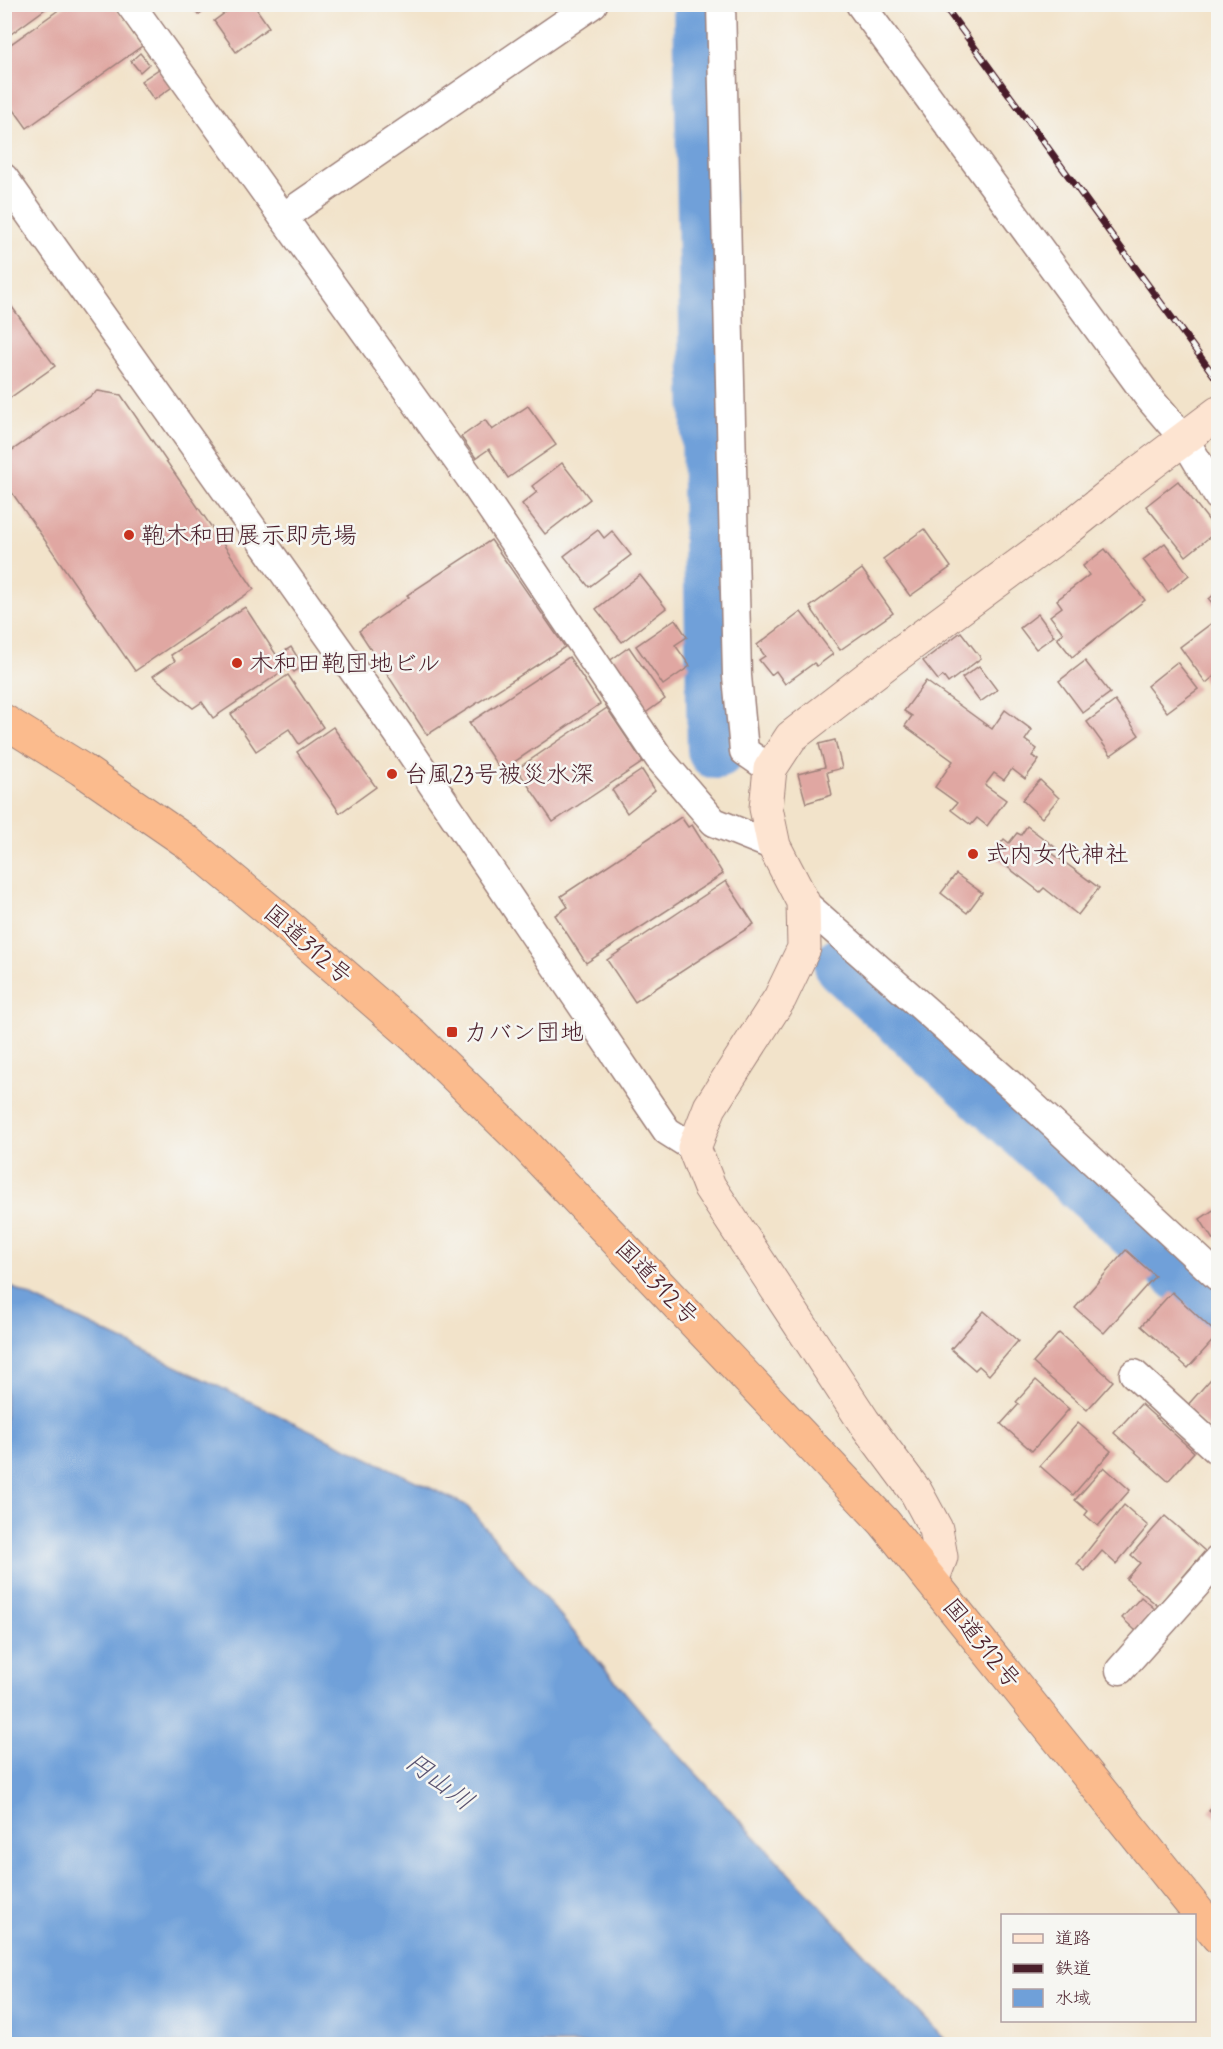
<svg xmlns="http://www.w3.org/2000/svg" width="1223" height="2049" viewBox="0 0 1223 2049" font-family="Mynerve,'Klee One',sans-serif">
<style>
.water{fill:#6fa0d9;stroke:#5c6082;stroke-width:1.5}
.lines{fill:none;stroke-linecap:round;stroke-linejoin:round}
.river{stroke:#6fa0d9;stroke-width:58}
.building{fill:#e0a7a2}
.street-casing{stroke:#9e817a;stroke-width:31}
.secondary-casing{stroke:#9e817a;stroke-width:35}
.highway-casing{stroke:#9e817a;stroke-width:35}
.street{stroke:#fff;stroke-width:28}
.secondary{stroke:#fde4d1;stroke-width:33}
.highway{stroke:#fbbb8d;stroke-width:33}
.rail-casing{stroke:#4a1f2b;stroke-width:7}
.rail{stroke:#f6f6f2;stroke-width:4.5;stroke-dasharray:14;stroke-linecap:butt}
.poi-dot{fill:#c8321e;stroke:#f6f6f2;stroke-width:2}
.labels{text-anchor:middle;stroke-width:5;stroke-linejoin:round;paint-order:stroke}
.poi-label{font-size:24px;fill:#4a1f2b;stroke:#f6f6f2;text-anchor:start}
.street-label{font-size:24px;fill:#4a1f2b;stroke:#f6f6f2}
.water-label{font-size:26px;font-style:italic;fill:#595371;stroke:#f6f6f2}
</style>
<rect width="100%" height="100%" fill="#f6f6f2"/>
<filter id="ink" filterUnits="userSpaceOnUse"><feTurbulence type="fractalNoise" baseFrequency=".0167" numOctaves="2"/><feDisplacementMap in="SourceGraphic" scale="12" xChannelSelector="R" yChannelSelector="G"/><feConvolveMatrix kernelMatrix="1 2 1 2 8 2 1 2 1" color-interpolation-filters="sRGB"/></filter>
<filter id="wash" filterUnits="userSpaceOnUse"><feTurbulence type="fractalNoise" baseFrequency=".008" numOctaves="4" result="noise"/><feDisplacementMap in="SourceGraphic" scale="24" xChannelSelector="R" yChannelSelector="G"/><feGaussianBlur stdDeviation="1.35" result="paint"/><feColorMatrix in="noise" values="0 0 0 0 0 0 0 0 0 0 0 0 0 0 0 0 0 1.4 0 .05"/><feComposite in="paint" operator="in"/></filter>
<g filter="url(#wash)">
<rect width="100%" height="100%" fill="#f2e3ca"/>
<!-- water -->
<polygon class="water" points="5,1284 466,1505 673,1749 949,2044 5,2044"/>
<g class="lines">
<!-- river -->
<g class="river">
<polyline points="702,4 716,750"/>
<polyline points="843,965 1218,1307"/>
</g>
</g>
<g id="blocks">
<!-- building -->
<g class="building">
<polygon points="4,4 52,4 4,39"/>
<polygon points="67,4 113,4 142,46 27,128 4,96 4,49"/>
<polygon points="190,4 212,4 198,15"/>
<polygon points="237,4 253,4 269,27 236,52 214,21"/>
<polygon points="140,53 149,64 140,72 131,61"/>
<polygon points="159,69 172,87 154,100 141,81"/>
<polygon points="4,296 55,366 4,402"/>
<polygon points="98,391 121,395 254,589 135,671 4,481 4,456"/>
<polygon points="528,406 556,445 508,478 489,449 476,458 461,437 485,420 492,430"/>
<polygon points="562,463 590,499 545,534 522,504 537,492 532,486"/>
<polygon points="1178,481 1217,531 1186,556 1146,506"/>
<polygon points="924,529 951,567 910,596 883,559"/>
<polygon points="598,530 604,538 612,531 631,555 589,587 564,556"/>
<polygon points="491,540 565,647 427,735 359,631 409,597 407,595"/>
<polygon points="1165,543 1189,575 1168,592 1143,560"/>
<polygon points="1105,549 1145,600 1072,657 1057,638 1063,633 1050,616 1062,607 1057,600 1089,575 1083,566"/>
<polygon points="862,569 893,613 840,650 810,607"/>
<polygon points="640,575 666,608 622,642 596,609"/>
<polygon points="1218,591 1218,610 1209,599"/>
<polygon points="245,607 277,656 291,647 303,666 294,672 290,666 213,718 202,702 193,708 153,676 175,661 171,655"/>
<polygon points="801,612 833,654 817,666 814,663 785,684 776,671 771,675 759,660 765,656 757,645"/>
<polygon points="1038,614 1054,636 1036,649 1020,628"/>
<polygon points="675,619 687,637 675,645 690,666 663,685 636,646"/>
<polygon points="1216,620 1218,624 1218,673 1206,683 1180,647"/>
<polygon points="961,632 981,658 948,683 943,676 938,680 923,661"/>
<polygon points="629,647 665,699 644,714 608,662"/>
<polygon points="569,657 600,704 501,771 469,723"/>
<polygon points="1085,661 1110,693 1083,713 1059,681"/>
<polygon points="1177,662 1198,689 1167,712 1147,686"/>
<polygon points="979,666 997,690 980,702 962,678"/>
<polygon points="288,675 323,727 299,744 289,729 256,751 231,714"/>
<polygon points="926,681 992,729 1005,710 1032,730 1025,740 1037,749 1032,756 1039,760 1025,779 1012,769 1004,780 994,773 985,785 1006,800 987,826 977,818 971,825 951,810 957,803 935,787 953,761 905,726 912,716 904,711"/>
<polygon points="1115,701 1139,735 1111,755 1087,722"/>
<polygon points="607,708 643,762 553,822 517,769"/>
<polygon points="333,727 376,787 340,813 297,752"/>
<polygon points="835,740 842,768 827,772 832,795 806,803 798,774 825,767 819,744"/>
<polygon points="642,770 655,790 627,813 612,790"/>
<polygon points="1040,780 1059,798 1042,818 1022,800"/>
<polygon points="681,817 688,827 692,825 723,874 586,963 555,915 568,907 561,896"/>
<polygon points="1027,826 1056,848 1052,853 1099,888 1078,915 1044,888 1040,892 992,855 1004,839 1009,843 1017,833 1021,835"/>
<polygon points="956,874 982,893 967,913 941,893"/>
<polygon points="726,881 754,924 635,1002 607,960"/>
<polygon points="1218,1207 1218,1236 1213,1240 1200,1219"/>
<polygon points="1126,1250 1155,1276 1104,1333 1075,1308"/>
<polygon points="1172,1292 1218,1335 1188,1368 1141,1326"/>
<polygon points="984,1311 1018,1341 989,1375 979,1366 975,1370 951,1349"/>
<polygon points="1059,1333 1113,1381 1087,1410 1033,1363"/>
<polygon points="1218,1371 1218,1431 1215,1434 1186,1407"/>
<polygon points="1036,1380 1069,1409 1032,1451 1001,1424 1019,1404 1016,1402"/>
<polygon points="1141,1404 1194,1452 1168,1481 1114,1433"/>
<polygon points="1078,1423 1111,1451 1073,1495 1040,1466"/>
<polygon points="1104,1467 1130,1490 1098,1526 1085,1515 1088,1511 1075,1500"/>
<polygon points="1124,1505 1148,1526 1116,1564 1102,1551 1085,1571 1077,1564"/>
<polygon points="1165,1516 1205,1551 1158,1606 1126,1579 1140,1563 1131,1555"/>
<polygon points="1141,1597 1155,1609 1136,1631 1122,1618"/>
<polygon points="1218,1800 1218,1819 1209,1811"/>
</g>
</g>
</g>
<g filter="url(#ink)">
<use href="#blocks" fill-opacity="0" stroke="#9e817a" stroke-width="1.5"/>
<g class="lines">
<defs>
<g id="street">
<polyline points="130,4 476,486 659,758 714,822 774,846"/>
<polyline points="721,4 737,676 744,751 770,769"/>
<polyline points="860,4 1149,398 1184,439 1218,496"/>
<polyline points="4,178 397,732 667,1131 694,1148"/>
<polyline points="283,217 593,4"/>
<polyline points="803,902 1014,1088 1218,1277"/>
<polyline points="1134,1374 1218,1451"/>
<polyline points="1120,1670 1218,1560"/>
</g>
<polyline id="secondary" points="932,1581 941,1557 936,1529 916,1492 864,1422 709,1186 694,1148 710,1107 780,998 804,948 803,902 774,846 766,808 770,769 791,737 893,658 1065,531 1116,490 1218,413"/>
<polyline id="highway" points="4,721 81,769 187,842 275,915 414,1036 524,1143 884,1522 1218,1937"/>
</defs>
<!-- street casing -->
<use href="#street" class="street-casing"/>
<!-- secondary casing -->
<use href="#secondary" class="secondary-casing"/>
<!-- highway casing -->
<use href="#highway" class="highway-casing"/>
<!-- street -->
<use href="#street" class="street"/>
<!-- secondary -->
<use href="#secondary" class="secondary"/>
<!-- highway -->
<use href="#highway" class="highway"/>
<defs>
<polyline id="rail" points="943,4 1218,381"/>
</defs>
<!-- rail casing -->
<use href="#rail" class="rail-casing"/>
<!-- rail -->
<use href="#rail" class="rail"/>
</g>
</g>
<!-- markers -->
<g class="poi-dot">
<circle cx="129" cy="535" r="6"/>
<circle cx="237" cy="663" r="6"/>
<circle cx="392" cy="774" r="6"/>
<circle cx="973" cy="854" r="6"/>
<rect x="446" y="1026" width="12" height="12" rx="3"/>
</g>
<g class="labels">
<!-- poi labels -->
<g class="poi-label">
<text x="141" y="543">鞄木和田展示即売場</text>
<text x="249" y="671">木和田鞄団地ビル</text>
<text x="404" y="782">台風23号被災水深</text>
<text x="985" y="862">式内女代神社</text>
<text x="464" y="1040">カバン団地</text>
</g>
<!-- street labels -->
<g class="street-label">
<text transform="translate(308 944) rotate(41)" y="8">国道312号</text>
<text transform="translate(657 1282) rotate(46)" y="8">国道312号</text>
<text transform="translate(982 1643) rotate(51)" y="8">国道312号</text>
</g>
<!-- water labels -->
<g class="water-label">
<text transform="translate(440 1781) rotate(37)" y="9">円山川</text>
</g>
</g>
<!-- margin -->
<rect width="1223" height="2049" fill="none" stroke="#f6f6f2" stroke-width="24"/>
<!-- legend -->
<rect x="1001" y="1914" width="195" height="108" fill="#f6f6f2" stroke="#b1a0a2" stroke-width="1.5"/>
<rect x="1013" y="1934" width="30" height="9" fill="#fde4d1" stroke="#b1a0a2" stroke-width="1.5"/>
<text x="1055" y="1944" font-size="18" fill="#4a1f2b">道路</text>
<rect x="1013" y="1964" width="30" height="9" fill="#4a1f2b" stroke="#b1a0a2" stroke-width="1.5"/>
<text x="1055" y="1974" font-size="18" fill="#4a1f2b">鉄道</text>
<rect x="1013" y="1989" width="30" height="18" fill="#6fa0d9" stroke="#b1a0a2" stroke-width="1.5"/>
<text x="1055" y="2004" font-size="18" fill="#4a1f2b">水域</text>
</svg>
